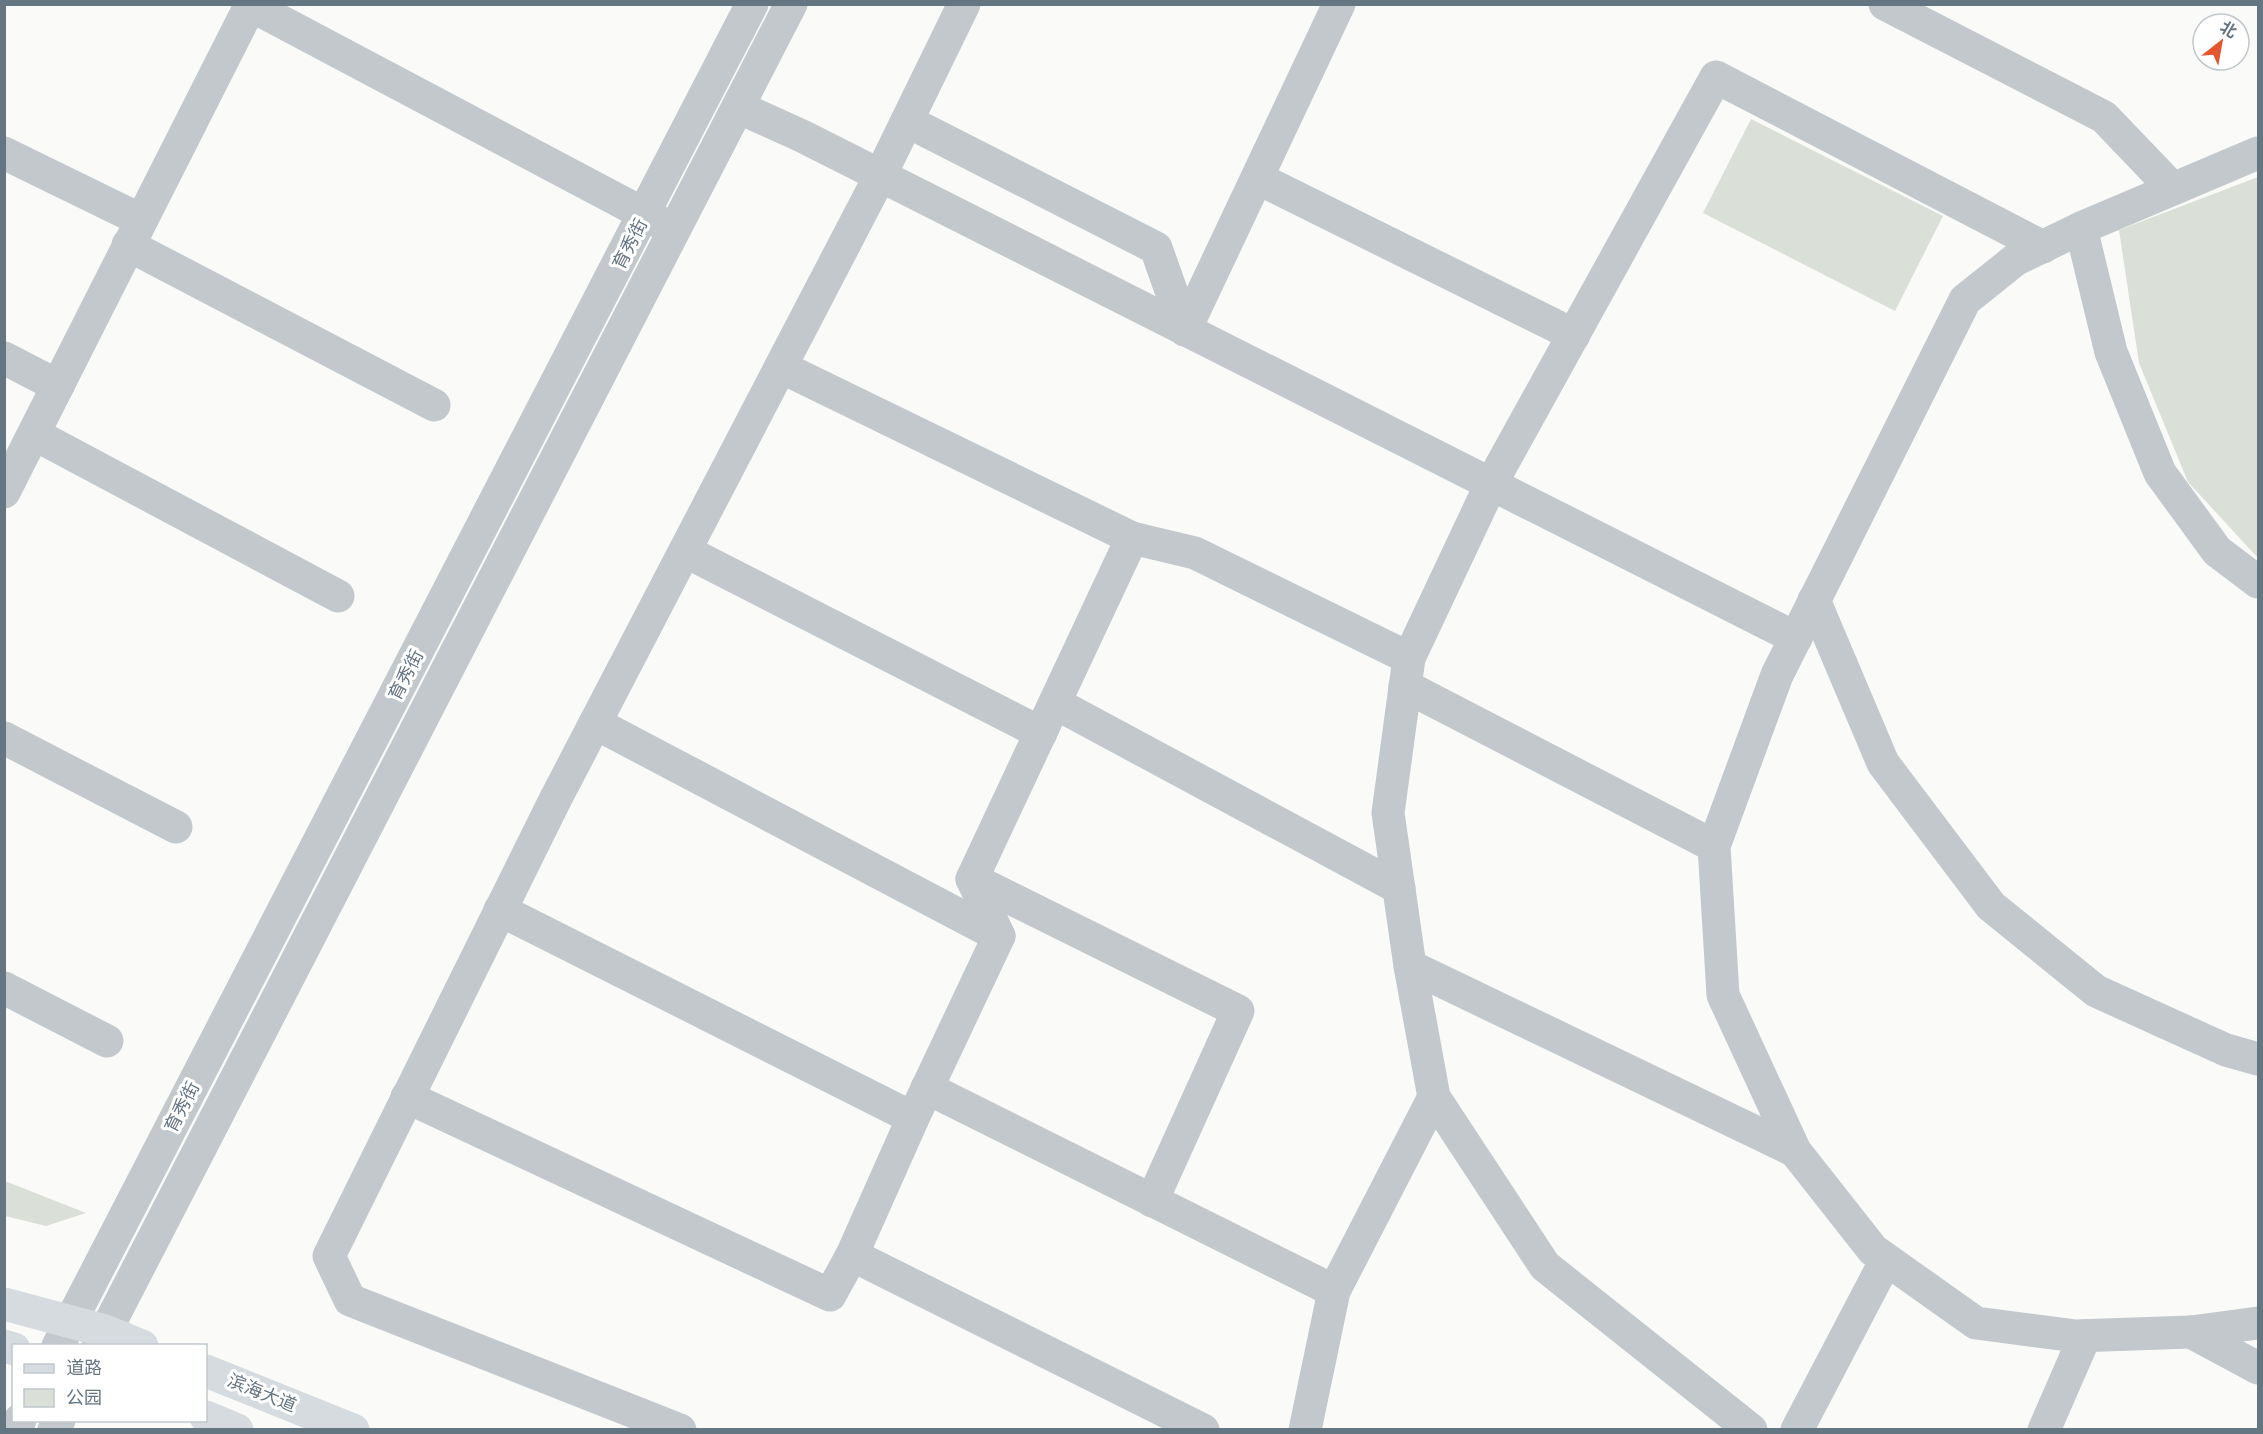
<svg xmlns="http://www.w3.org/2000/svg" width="2263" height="1434" viewBox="0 0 2263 1434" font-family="'IBM Plex Sans','Noto Sans SC',sans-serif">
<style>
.green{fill:#dadfd7}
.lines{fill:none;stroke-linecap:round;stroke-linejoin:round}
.minor{stroke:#c3c8cc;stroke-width:33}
.major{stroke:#d6dbdf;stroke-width:33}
.labels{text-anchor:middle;stroke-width:6;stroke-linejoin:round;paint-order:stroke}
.street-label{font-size:18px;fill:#657683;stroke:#fff}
</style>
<rect width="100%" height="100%" fill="#fafaf8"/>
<!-- green -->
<g class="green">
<polygon points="1751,119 1943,216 1895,311 1703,213"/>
<polygon points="2258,177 2258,558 2188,482 2139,363 2119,230"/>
<polygon points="5,1181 86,1213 46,1226 5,1216"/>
</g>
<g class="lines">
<!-- minor -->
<g class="minor">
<polyline points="248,4 663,224"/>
<polyline points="1885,4 2104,117 2173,189"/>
<polyline points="738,107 802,136 1796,638"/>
<polyline points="907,121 1156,248 1185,330"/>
<polyline points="4,153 141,220"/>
<polyline points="2258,153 2081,228 2015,260 1965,300 1777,675 1714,846 1723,995 1795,1151 1873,1250 1976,1323 2076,1336 2191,1332 2258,1323"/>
<polyline points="1257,178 1574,335"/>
<polyline points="2081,228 2111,352 2160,473 2217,551 2258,582"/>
<polyline points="128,245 434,405"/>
<polyline points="1185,330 1339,4"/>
<polyline points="4,358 58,386"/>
<polyline points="781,367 1132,538"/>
<polyline points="34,434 338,596"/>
<polyline points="4,492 251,4"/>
<polyline points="685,551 1041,733"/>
<polyline points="1814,600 1883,763 1991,906 2096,991 2226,1050 2258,1059"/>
<polyline points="1405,686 1714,846"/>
<polyline points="1055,703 1399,888"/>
<polyline points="595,723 999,936"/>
<polyline points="4,738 176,827"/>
<polyline points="972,879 1238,1011 1152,1201"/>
<polyline points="500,910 913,1118"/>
<polyline points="1410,966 1795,1151"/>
<polyline points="4,988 107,1041"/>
<polyline points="927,1088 1334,1291"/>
<polyline points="407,1097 830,1295 852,1255 1203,1430"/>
<polyline points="852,1255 913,1118 999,936 972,879 1132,538 1195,553 1409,658"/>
<polyline points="2191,1332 2258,1368"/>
<polyline points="58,1346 752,4"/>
<polyline points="98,1346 791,4"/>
<polyline points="15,1430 20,1420"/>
<polyline points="54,1430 59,1420"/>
<polyline points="680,1430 350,1300 329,1256 555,800 880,176 964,4"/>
<polyline points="1305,1430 1334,1291 1434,1097"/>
<polyline points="1751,1430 1545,1266 1434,1097 1410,966 1388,813 1409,658 1491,484 1716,77 2043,247"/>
<polyline points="1797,1430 1886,1260"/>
<polyline points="2044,1430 2085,1336"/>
</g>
<!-- major -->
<g class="major">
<polyline points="4,1304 105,1331 142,1346"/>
<polyline points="4,1346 14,1349"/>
<polyline points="206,1371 353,1430"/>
<polyline points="206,1417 237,1430"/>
</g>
</g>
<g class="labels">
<!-- street labels -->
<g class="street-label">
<text transform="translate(630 244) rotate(-63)" y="6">育秀街</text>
<text transform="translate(406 675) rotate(-63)" y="6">育秀街</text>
<text transform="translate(182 1107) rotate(-63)" y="6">育秀街</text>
<text transform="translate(262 1393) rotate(22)" y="6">滨海大道</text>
</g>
</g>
<!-- border -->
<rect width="2263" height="1434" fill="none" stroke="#657683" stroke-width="12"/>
<!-- legend -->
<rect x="12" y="1344" width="195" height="78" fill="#ffffff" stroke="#c1c8cd" stroke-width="1.5"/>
<rect x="24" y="1364" width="30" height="9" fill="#d6dbdf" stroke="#c1c8cd" stroke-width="1.5"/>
<text x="66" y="1374" font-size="18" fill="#657683">道路</text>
<rect x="24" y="1389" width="30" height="18" fill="#dadfd7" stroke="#c1c8cd" stroke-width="1.5"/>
<text x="66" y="1404" font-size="18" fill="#657683">公园</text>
<!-- north arrow -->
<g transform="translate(2221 42) rotate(31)"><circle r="28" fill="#ffffff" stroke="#c1c8cd" stroke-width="1.5"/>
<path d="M0-4.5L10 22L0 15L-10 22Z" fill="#e4572e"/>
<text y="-9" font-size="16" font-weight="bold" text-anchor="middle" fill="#657683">北</text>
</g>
</svg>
